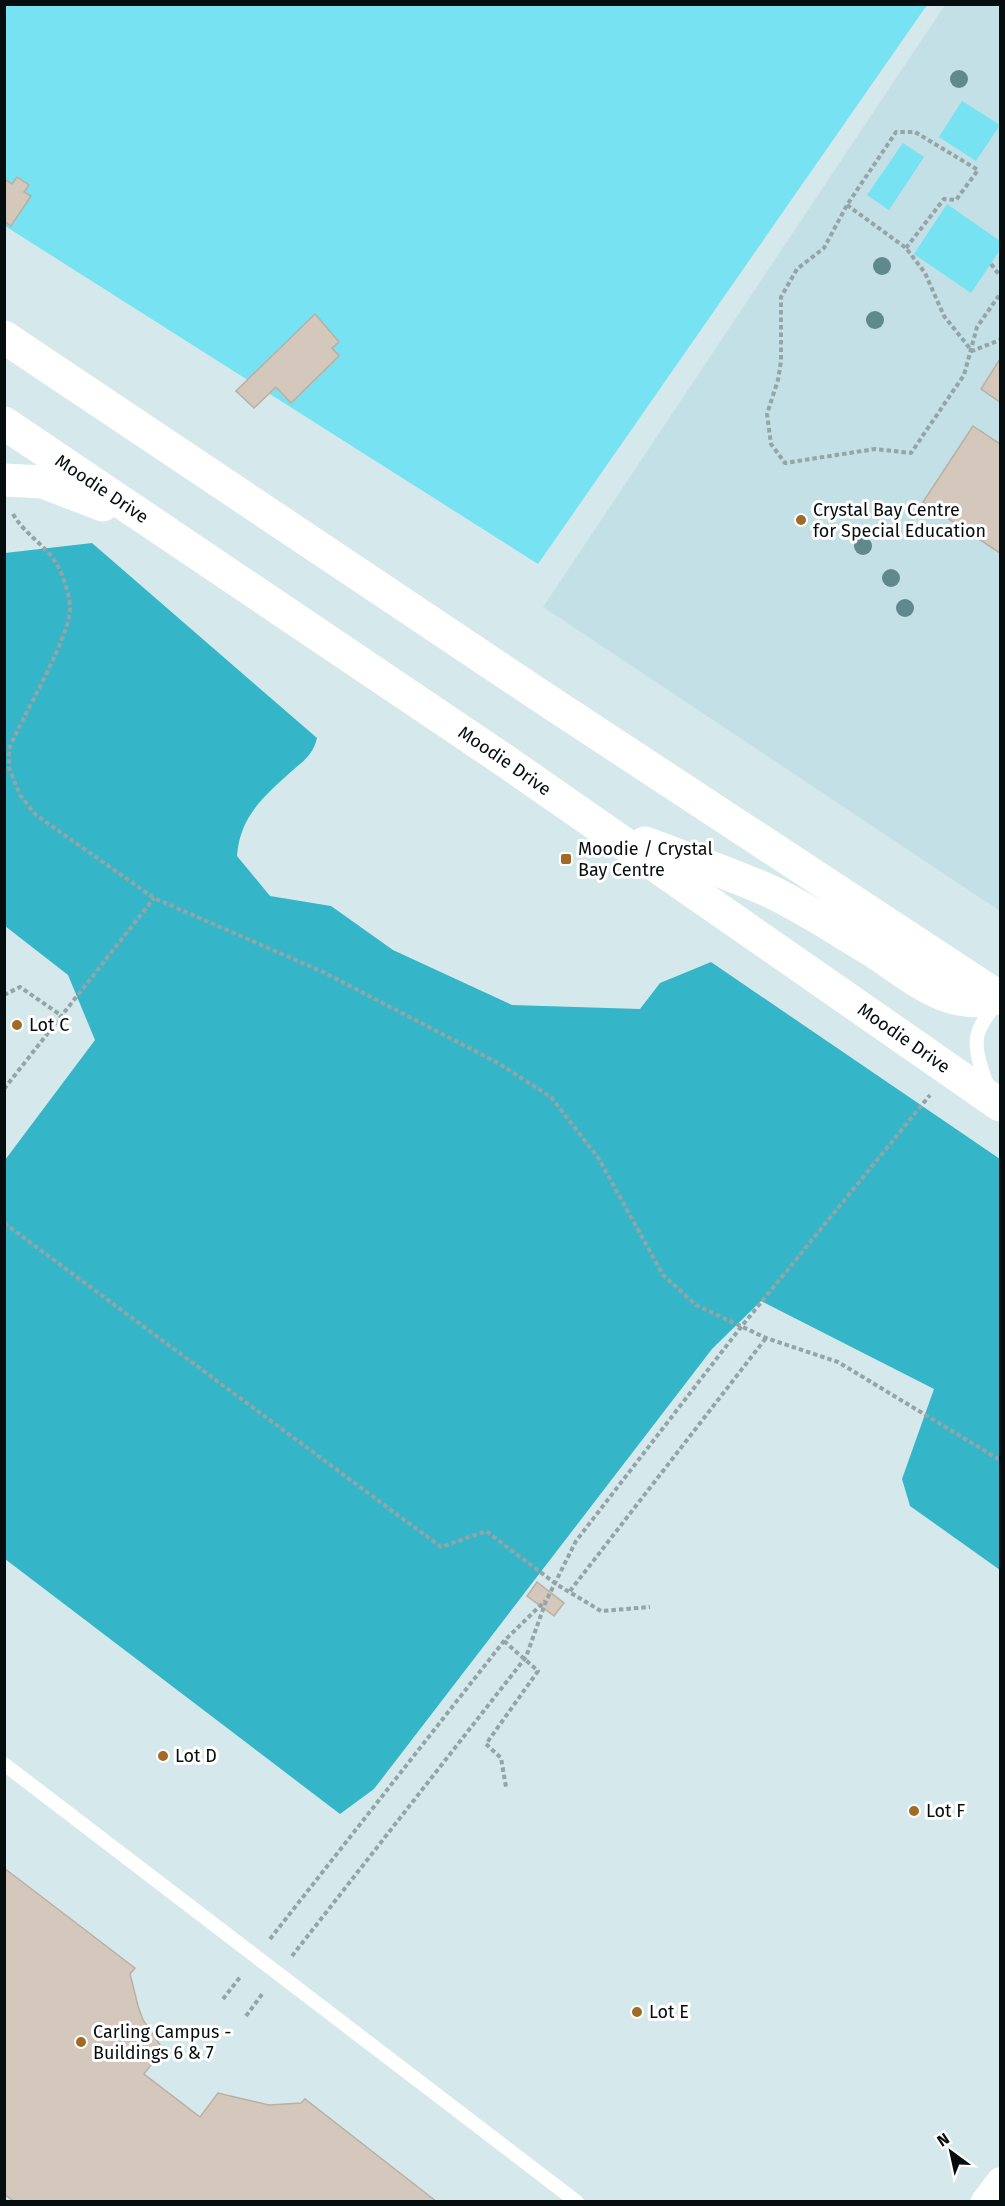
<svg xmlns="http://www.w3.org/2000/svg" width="1005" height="2206" viewBox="0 0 1005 2206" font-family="'Fira Sans',sans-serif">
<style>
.built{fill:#c2e0e5}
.green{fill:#76e2f2}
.forest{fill:#35b6c8}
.building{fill:#d4c8bc;stroke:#bbafa3;stroke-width:1.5}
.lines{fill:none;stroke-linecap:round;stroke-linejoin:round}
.path{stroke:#94a4a7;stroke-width:4;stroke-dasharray:4.5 3;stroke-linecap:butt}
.service{stroke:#fff;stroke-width:14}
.minor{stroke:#fff;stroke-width:27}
.secondary{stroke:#fff;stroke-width:33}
.tree{fill:#60898e}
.poi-dot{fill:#a16b25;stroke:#fff;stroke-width:2}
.labels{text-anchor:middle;stroke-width:6;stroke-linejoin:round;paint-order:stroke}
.street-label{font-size:18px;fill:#060d0e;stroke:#fff}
.poi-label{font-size:18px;fill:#060d0e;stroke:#fff;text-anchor:start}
</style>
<rect width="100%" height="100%" fill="#d5e9ed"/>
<!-- built -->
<polygon class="built" points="945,5 1000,5 1000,911 543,607"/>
<!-- green -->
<g class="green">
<polygon points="4,5 927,5 538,564 5,226"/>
<polygon points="962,101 1000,125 976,161 939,137"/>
<polygon points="903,143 924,157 889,210 867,195"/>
<polygon points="947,204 1000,241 1000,250 971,293 914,254"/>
</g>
<!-- forest -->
<path class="forest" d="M92 543 317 738C313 754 305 760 293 770 264 796 240 816 237 856L270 896 331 906 393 950 512 1005 640 1009 660 983 711 962 1000 1159V1570L910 1506 902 1479 934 1389 761 1301 712 1349 374 1789 340 1814 5 1559V1160L95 1040 68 975 5 926V553Z"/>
<!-- building -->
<g class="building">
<polygon points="17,177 29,185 24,192 31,196 11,226 4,221 4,179 12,184"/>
<polygon points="315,314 339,342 332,348 339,356 291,403 276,387 254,408 236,391"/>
<polygon points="1000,359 1000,402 981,389"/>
<polygon points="973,426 1000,444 1000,553 923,502"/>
<polygon points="537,1582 564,1603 554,1616 527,1596"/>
<polygon points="4,1868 135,1968 130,1974 138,2006 143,2020 163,2049 144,2074 200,2117 218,2093 269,2105 301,2103 305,2099 437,2202 15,2202 4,2194"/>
</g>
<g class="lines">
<!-- path -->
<g class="path">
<polyline points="847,205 906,248 925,273 944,316 972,351 1000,340"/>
<polyline points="906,248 944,199 956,200 978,170 915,132 896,132 847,205 824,248 797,269 781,297 781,361 778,380 767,414 771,444 785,463 875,449 911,453 964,375 977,327 1000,294"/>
<polyline points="991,264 1000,276"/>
<path d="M13 514C25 535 46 545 58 566 64 578 70 596 70 610 68 641 23 715 9 749V768L20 795 36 815 154 898 323 972 498 1063 551 1097 599 1159 663 1275 696 1305 766 1338 838 1362 1000 1460"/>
<polyline points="4,995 20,987 62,1016"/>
<polyline points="4,1089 154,898"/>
<polyline points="4,1223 441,1547 486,1531 556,1584 601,1611 650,1607"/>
<polyline points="570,1591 766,1338"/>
<polyline points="504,1641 538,1671 486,1744 501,1758 506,1787"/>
<polyline points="270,1939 504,1641 545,1601"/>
<polyline points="292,1956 526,1657 546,1601 576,1541 741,1327 930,1095"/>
<polyline points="223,1999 241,1976"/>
<polyline points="246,2016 263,1993"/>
</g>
<!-- service -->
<g class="service">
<path d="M990 1090C983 1076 973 1049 978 1033 981 1022 992 1010 998 1000"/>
<polyline points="4,1764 577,2202"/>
</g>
<!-- minor -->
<polyline class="minor" points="984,2202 1000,2181"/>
<!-- secondary -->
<g class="secondary">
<polyline points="4,337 542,697 1000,998"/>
<path id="s1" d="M4 423 501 758 1000 1105"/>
<polyline points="4,480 43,482 103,505"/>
<path d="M645 843C685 858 726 872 765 889 800 905 835 928 868 948 910 974 947 1013 1000 997"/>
</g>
</g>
<!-- trees -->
<g class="tree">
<circle cx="959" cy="79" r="9"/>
<circle cx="882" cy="266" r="9"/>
<circle cx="875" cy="320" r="9"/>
<circle cx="863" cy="546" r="9"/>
<circle cx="891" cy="578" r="9"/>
<circle cx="905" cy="608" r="9"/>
</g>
<!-- markers -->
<g class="poi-dot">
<circle cx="801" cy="520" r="6"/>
<rect x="560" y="853" width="12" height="12" rx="3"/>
<circle cx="17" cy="1025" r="6"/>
<circle cx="163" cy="1756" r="6"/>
<circle cx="914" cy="1811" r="6"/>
<circle cx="637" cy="2012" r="6"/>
<circle cx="81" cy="2042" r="6"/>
</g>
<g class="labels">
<!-- street labels -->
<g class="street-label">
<text dy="6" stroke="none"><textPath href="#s1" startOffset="118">Moodie Drive</textPath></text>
<text dy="6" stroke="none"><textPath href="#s1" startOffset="604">Moodie Drive</textPath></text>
<text dy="6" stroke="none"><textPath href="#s1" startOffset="1090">Moodie Drive</textPath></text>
</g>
<!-- poi labels -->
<g class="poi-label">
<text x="813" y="516">Crystal Bay Centre<tspan x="813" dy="21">for Special Education</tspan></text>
<text x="578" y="855">Moodie / Crystal<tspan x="578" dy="21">Bay Centre</tspan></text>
<text x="29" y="1031">Lot C</text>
<text x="175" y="1762">Lot D</text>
<text x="926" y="1817">Lot F</text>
<text x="649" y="2018">Lot E</text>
<text x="93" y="2038">Carling Campus -<tspan x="93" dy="21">Buildings 6 &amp; 7</tspan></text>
</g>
</g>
<!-- border -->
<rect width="1005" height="2206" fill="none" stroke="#060d0e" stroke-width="12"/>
<!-- north arrow -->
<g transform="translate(951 2152) rotate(327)" stroke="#ffffff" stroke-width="4.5" paint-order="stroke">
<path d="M0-4.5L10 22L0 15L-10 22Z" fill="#060d0e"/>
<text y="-9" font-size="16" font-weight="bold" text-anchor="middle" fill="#060d0e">N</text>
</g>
</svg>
